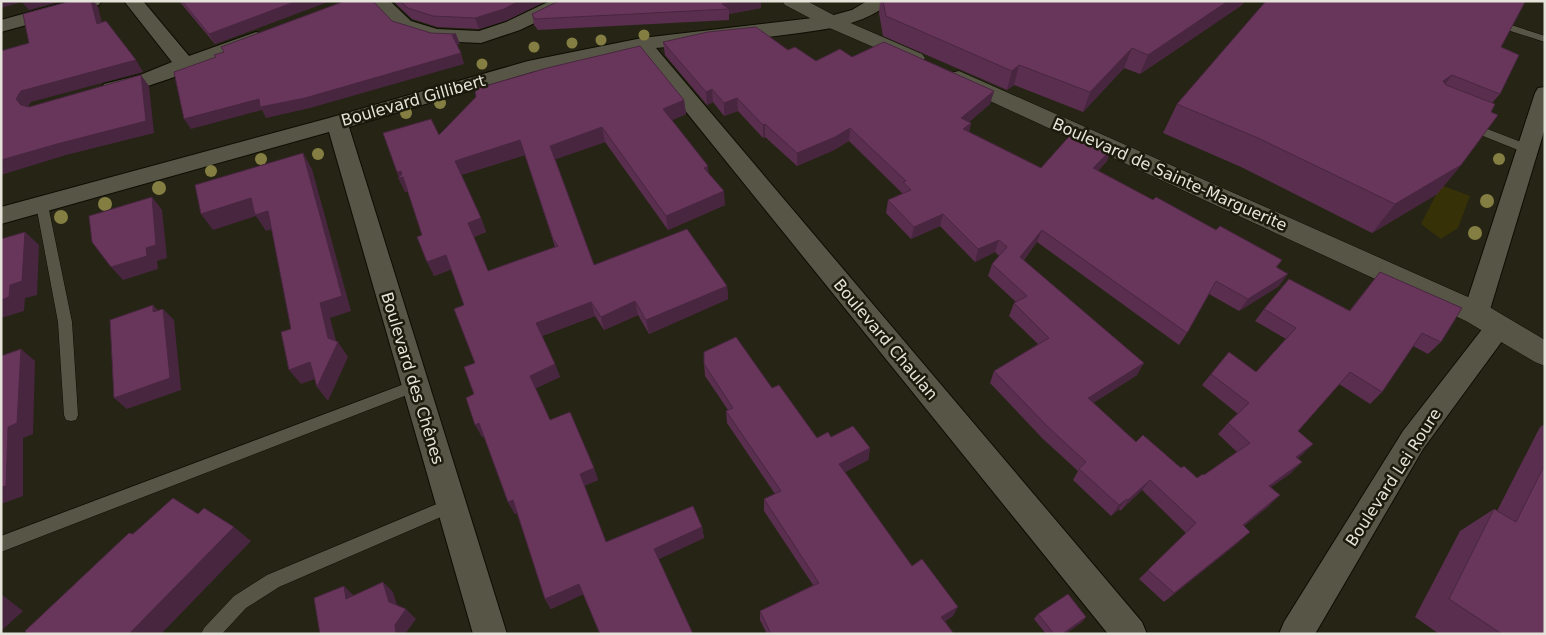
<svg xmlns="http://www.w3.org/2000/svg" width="1546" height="635" viewBox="0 0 1546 635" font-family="'DejaVu Sans',sans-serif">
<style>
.green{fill:#363107}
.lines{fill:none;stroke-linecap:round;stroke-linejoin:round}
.lane-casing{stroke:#0e0d02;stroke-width:1}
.street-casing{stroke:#0e0d02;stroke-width:2}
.secondary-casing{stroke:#0e0d02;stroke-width:1}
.lane{fill:#575545;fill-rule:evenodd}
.street{fill:#575545;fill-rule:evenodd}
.secondary{fill:#575545;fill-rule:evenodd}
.tree{fill:#857e43}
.wall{fill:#592e4e;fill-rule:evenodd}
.shaded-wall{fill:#492640}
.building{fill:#68365b;stroke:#492640;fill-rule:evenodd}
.labels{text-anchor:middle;stroke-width:5;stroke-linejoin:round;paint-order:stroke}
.street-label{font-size:16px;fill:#e5e4da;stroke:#1c1a0c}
</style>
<rect width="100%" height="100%" fill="#252415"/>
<!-- green -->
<polygon class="green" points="1441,185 1470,196 1458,228 1441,239 1421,224"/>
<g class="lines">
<defs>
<g id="lane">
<polygon points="1505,23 1545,36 1545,42 1501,28 1500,26"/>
<polygon points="1467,121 1531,146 1533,149 1527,153 1523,152 1463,128 1461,125 1463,122"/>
<polygon points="42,201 48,205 72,322 78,415 76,420 71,421 66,420 64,415 58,322 36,205"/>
<polygon points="415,380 420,382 422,386 420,390 1,552 1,536"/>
<polygon points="451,498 457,500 459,505 457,510 279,587 246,608 222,634 201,634 204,628 234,596 267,575"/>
</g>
<g id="street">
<polygon points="70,1 101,1 99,5 1,32 1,20"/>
<path d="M124 1H143L189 56 256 32 263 34 266 38 263 42C234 53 127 100 104 94L101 89 104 84 140 75 172 62Z"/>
<polygon points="370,1 390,1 411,21 437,29 479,31 506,22 550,1 574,1 572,5 520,30 481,43 435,41 397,29"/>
<path d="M867 1H890C880 15 848 25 832 28 775 38 714 42 656 48L1142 622 1147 634H1108L637 51 532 72 349 127 507 634H473L329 132 1 224V207L329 118 528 61 642 38 830 16 852 10Z"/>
<polygon points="1545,87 1545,128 1489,313 1485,320 1476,323 1467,320 1463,313 1535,93 1538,88"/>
<polygon points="1499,315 1508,319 1512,326 1508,333 1423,449 1315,634 1279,634 1284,622 1403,431 1490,319"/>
</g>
<g id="secondary">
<polygon points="782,1 807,1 839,18 922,54 925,58 922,62 915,64 908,62 825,26 785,5"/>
<polygon points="959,71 1486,305 1545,340 1545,366 1535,362 1466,321 951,83 948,78 951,73"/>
</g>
</defs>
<!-- lane casing -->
<use href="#lane" class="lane-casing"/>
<!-- street casing -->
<use href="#street" class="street-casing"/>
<!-- secondary casing -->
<use href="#secondary" class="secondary-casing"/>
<!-- lane -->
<use href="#lane" class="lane"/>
<!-- street -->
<use href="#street" class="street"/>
<!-- secondary -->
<use href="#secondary" class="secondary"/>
</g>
<!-- trees -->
<g class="tree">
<circle cx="644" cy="35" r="5.5"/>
<circle cx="601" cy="40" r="5.5"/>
<circle cx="572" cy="43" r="5.5"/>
<circle cx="534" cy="47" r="5.5"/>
<circle cx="482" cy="64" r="5.5"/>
<circle cx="440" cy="103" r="6"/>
<circle cx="406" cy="113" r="6"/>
<circle cx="318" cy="154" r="6"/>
<circle cx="261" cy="159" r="6"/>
<circle cx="1499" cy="159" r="6"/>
<circle cx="211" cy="171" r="6"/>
<circle cx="159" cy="188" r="7"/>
<circle cx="1487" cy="201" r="7"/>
<circle cx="105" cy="204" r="7"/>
<circle cx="61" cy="217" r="7"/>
<circle cx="1475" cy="233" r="7"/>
</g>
<!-- wall -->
<g class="wall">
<polygon points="179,1 330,1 215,44"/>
<polygon points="393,1 546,1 507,20 479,29 437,27 412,19"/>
<polygon points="559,1 761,1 761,8 729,14 729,20 538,30 534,25 532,14"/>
<polygon points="880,1 1244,1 1242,5 1140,74 1124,68 1083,112 1014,85 1007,90 883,36 879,13"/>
<polygon points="663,42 788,50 816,61 852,57 994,91 990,104 969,122 971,123 969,132 1041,168 1107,161 1098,171 1153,200 1216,230 1282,260 1277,267 1279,286 1239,311 1209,294 1187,333 1179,345 1037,242 1024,260 1137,375 1093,403 1136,442 1197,478 1204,475 1237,452 1218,434 1228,423 1238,414 1202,385 1211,374 1256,372 1286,339 1255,321 1264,309 1349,311 1380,272 1441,342 1428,354 1413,346 1382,392 1370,404 1339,384 1298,431 1313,444 1298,458 1291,473 1271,487 1269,506 1244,526 1239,542 1164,602 1139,579 1186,533 1142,490 1120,511 1119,509 1111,516 1073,480 1078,471 1042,438 990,383 994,371 1038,344 1009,316 1014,303 1016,302 988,276 992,264 999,256 995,252 975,262 940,226 911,239 886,213 888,200 901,194 902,193 849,141 834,150 797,166 765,137 763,138 738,111 724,116 713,102 707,105 665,55"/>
<polygon points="1501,47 1500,94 1492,103 1461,165 1437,194 1372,233 1241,167 1163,133 1177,104"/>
<path d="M684 100 686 114 672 120 708 166V173L725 205 668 230 605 142 555 159 594 265 727 286 728 299 649 334 638 315 604 330 595 316 542 336 555 364 560 377 535 388 550 420 594 468 598 480 584 486 606 542 702 527 704 538 551 609 545 599 517 513 515 514 508 502 484 436 482 437 474 394 475 363 464 305 452 269 434 276 422 235 408 191 405 192 397 172 439 135ZM525 155 555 247 488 271 474 237 486 232 481 218 461 175Z"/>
<polygon points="704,364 772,388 817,438 831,437 870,448 868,460 845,472 912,566 953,616 945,621 954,634 767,634 760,620 760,611 813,585 764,511 764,499 775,494 727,423 726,411 728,410 705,376"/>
<polygon points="1545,424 1545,634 1439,634 1415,617 1460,531 1494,509 1497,511 1540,427"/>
<polygon points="1038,614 1086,617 1082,622 1065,634 1046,634 1034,619"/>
</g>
<!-- shaded-wall -->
<g class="shaded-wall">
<polygon points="1,1 62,1 29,10 22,2 1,8"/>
<polygon points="91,1 94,1 98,7 105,35 97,24"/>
<polygon points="297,1 330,1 215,44 209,34"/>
<polygon points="519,1 546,1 507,20 479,29 475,18"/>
<polygon points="739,1 761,1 761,8 729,14 729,9 722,4"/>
<polygon points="1228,1 1244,1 1242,5 1140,74 1148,55"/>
<polygon points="456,34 460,44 456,45 452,35"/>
<polygon points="1132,48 1124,68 1083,112 1090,92"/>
<polygon points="461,53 464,64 310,108 266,118 262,110 191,129 184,119 259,99"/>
<polygon points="136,60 143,72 31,102 26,110 16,99 21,91"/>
<polygon points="1019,65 1014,85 1007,90 1012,71"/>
<polygon points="141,75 149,86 154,133 66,155 1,175 1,160"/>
<polygon points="1452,75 1430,104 1443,81"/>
<polygon points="712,89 713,102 707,105 706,92"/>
<polygon points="994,91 990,104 958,131 961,118"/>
<polygon points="737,98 738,111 724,116 724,103"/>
<polygon points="684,100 686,114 665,123 663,109"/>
<polygon points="971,123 968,136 963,129"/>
<polygon points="765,124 765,137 763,138 763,125"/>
<polygon points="602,127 605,142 554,160 550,146"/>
<polygon points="850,128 849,141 834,150 797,166 797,153"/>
<polygon points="520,140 525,155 460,175 455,161"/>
<polygon points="1113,148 1107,161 1088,181 1093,168"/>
<polygon points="303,153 312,169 351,311 330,318 337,344 338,342 348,357 328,401 317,387 320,303"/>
<polygon points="1461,165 1437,194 1372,233 1395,204"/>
<polygon points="708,166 709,181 704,168"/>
<polygon points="401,171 409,191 405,192 398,178 399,178 397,172"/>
<polygon points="724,191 725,205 668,230 666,216"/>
<polygon points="152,197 162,210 167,258 157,261 158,269 123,280 111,267 146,248"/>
<polygon points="251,198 268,211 278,227 266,231 256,216 213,230 201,214"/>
<polygon points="943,214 940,226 911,239 914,227"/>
<polygon points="481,218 486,232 473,237 468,223"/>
<polygon points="1042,230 1037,242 1016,269 1020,257"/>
<polygon points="25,232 39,245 37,295 25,298 24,311 1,318 1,300 10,285"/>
<polygon points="999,240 995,252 975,262 978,249"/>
<polygon points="446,255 453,269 434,276 427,262"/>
<polygon points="1288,274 1279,286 1239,311 1248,299"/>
<polygon points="727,286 728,299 649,334 646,320"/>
<polygon points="635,301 638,315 604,330 601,317"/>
<polygon points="591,302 595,316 541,336 536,323"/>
<polygon points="153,305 164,317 153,312"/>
<polygon points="163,309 174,320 181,390 127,409 114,398"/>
<polygon points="21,349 35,361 33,434 23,438 23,496 1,504 1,487 8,427"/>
<polygon points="310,362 321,377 301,384 289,370"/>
<polygon points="1144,363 1137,375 1082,410 1088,398"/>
<polygon points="555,364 560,377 535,389 530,376"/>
<polygon points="479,423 486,435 482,437 475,425"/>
<polygon points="1313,444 1302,455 1285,468 1296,457"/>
<polygon points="870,448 868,460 837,476 839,464"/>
<polygon points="1302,462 1291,473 1258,496 1269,486"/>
<polygon points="594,468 598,480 584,486 580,474"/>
<polygon points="1150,480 1142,490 1120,511 1128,500"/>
<polygon points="1280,495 1269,506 1232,535 1243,525"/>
<polygon points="1127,499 1119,509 1111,516 1119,505"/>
<polygon points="513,500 519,512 515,514 508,502"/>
<polygon points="234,527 251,541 161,634 129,634"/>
<polygon points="702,527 704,538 657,560 654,549"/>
<polygon points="1250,532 1239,542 1164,602 1174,593"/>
<polygon points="383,582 393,592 399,611 389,602"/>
<polygon points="579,584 584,594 551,609 545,599"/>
<polygon points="344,586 354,596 346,599"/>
<polygon points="1,594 23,611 1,631"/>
<polygon points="958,607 953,616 937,626 941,617"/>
<polygon points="406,609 416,619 405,634 396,634 395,625"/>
<polygon points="1086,617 1082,622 1065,634 1062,634"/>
</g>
<!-- building -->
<g class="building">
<polygon points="71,1 91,1 97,24 106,21 136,60 21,91 16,99 21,105 29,107 141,75 146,121 57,144 1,160 1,51 29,43 23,14"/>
<polygon points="182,1 297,1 209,34"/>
<polygon points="345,1 373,1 392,21 431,33 456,34 452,35 461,53 305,98 260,107 259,99 184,119 174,72 216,57 214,55 224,52 221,47"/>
<polygon points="400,1 519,1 504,9 475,18 433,16 408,8"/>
<polygon points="559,1 739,1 722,4 729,9 535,19 532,14"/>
<polygon points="883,1 1228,1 1148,55 1132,48 1090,92 1019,65 1012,71 886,16"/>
<polygon points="1266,1 1524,1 1525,2 1501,47 1519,55 1500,94 1452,75 1443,81 1446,85 1495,104 1491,112 1498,115 1461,165 1395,204 1258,138 1177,104"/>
<polygon points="756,27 788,50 795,47 816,61 840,49 852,57 884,42 994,91 961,118 971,123 963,129 1041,168 1074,131 1113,148 1093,168 1153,200 1156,197 1216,230 1220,226 1282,260 1276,267 1288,274 1248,299 1216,281 1187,333 1042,230 1020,257 1144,363 1088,398 1136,442 1143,435 1181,468 1184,466 1197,478 1203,474 1204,475 1250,443 1228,423 1249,403 1211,374 1229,352 1256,372 1296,328 1264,309 1289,279 1350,311 1380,272 1462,308 1441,342 1422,333 1382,392 1350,372 1298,431 1313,444 1296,457 1302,462 1269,486 1280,495 1243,525 1250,532 1174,593 1148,570 1196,523 1150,480 1128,500 1127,499 1119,505 1079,469 1086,462 1048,427 994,371 1049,338 1014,303 1027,296 992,264 1007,247 999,240 978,249 943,214 914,227 888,200 911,190 903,182 906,181 850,128 835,137 797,153 765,124 763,125 737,98 724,103 712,89 706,92 663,42 708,32"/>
<path d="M640 46 684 100 663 109 708 166 704 168 724 191 666 216 602 127 550 146 594 265 687 229 727 286 646 320 635 301 601 317 591 302 536 323 555 364 530 376 550 420 570 412 594 468 580 474 606 542 693 506 702 527 654 549 693 634H600L579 584 545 599 513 500 508 502 479 423 475 425 466 398 474 394 464 367 475 363 454 309 464 305 446 255 427 262 417 237 422 235 403 177 398 178 402 174 401 171 397 172 383 133 431 119 439 135 476 97 475 89 547 68ZM520 140 553 239 558 246 488 271 468 223 481 218 455 161Z"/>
<polygon points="303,153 342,296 320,303 328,338 338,342 317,387 310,362 289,370 281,332 291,329 268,211 255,215 251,198 201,214 195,185"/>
<polygon points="152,197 156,245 146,248 147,256 111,267 92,242 89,216"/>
<polygon points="25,232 22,281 10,285 9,297 1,300 1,239"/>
<polygon points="153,305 153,312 163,309 170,378 114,398 110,320"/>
<polygon points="736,337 772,388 779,385 817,438 828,432 831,437 853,426 870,448 839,464 912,566 922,559 958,607 941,617 954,634 771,634 760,611 819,583 764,499 781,491 726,411 733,408 704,364 704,352"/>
<polygon points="21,349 17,423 8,427 6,486 1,487 1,356"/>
<polygon points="1545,464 1545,634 1502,634 1449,599 1494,509 1516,522"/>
<polygon points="173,498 198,514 204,508 234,527 129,634 28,634 25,631 129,533 133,534"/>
<polygon points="383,582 389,602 406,609 395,625 396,634 320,634 314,598 344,586 346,599"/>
<polygon points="1068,594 1086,617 1062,634 1054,634 1038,614"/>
</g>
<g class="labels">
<!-- street labels -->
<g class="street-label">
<text transform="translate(413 100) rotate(-16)" y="6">Boulevard Gillibert</text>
<text transform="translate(1170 174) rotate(24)" y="6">Boulevard de Sainte-Marguerite</text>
<text transform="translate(886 339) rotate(50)" y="6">Boulevard Chaulan</text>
<text transform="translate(413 378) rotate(73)" y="6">Boulevard des Chênes</text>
<text transform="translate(1393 477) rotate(-57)" y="6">Boulevard Lei Roure</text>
</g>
</g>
<!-- border -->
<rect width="1546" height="635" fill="none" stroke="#e5e4da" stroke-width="5"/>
</svg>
